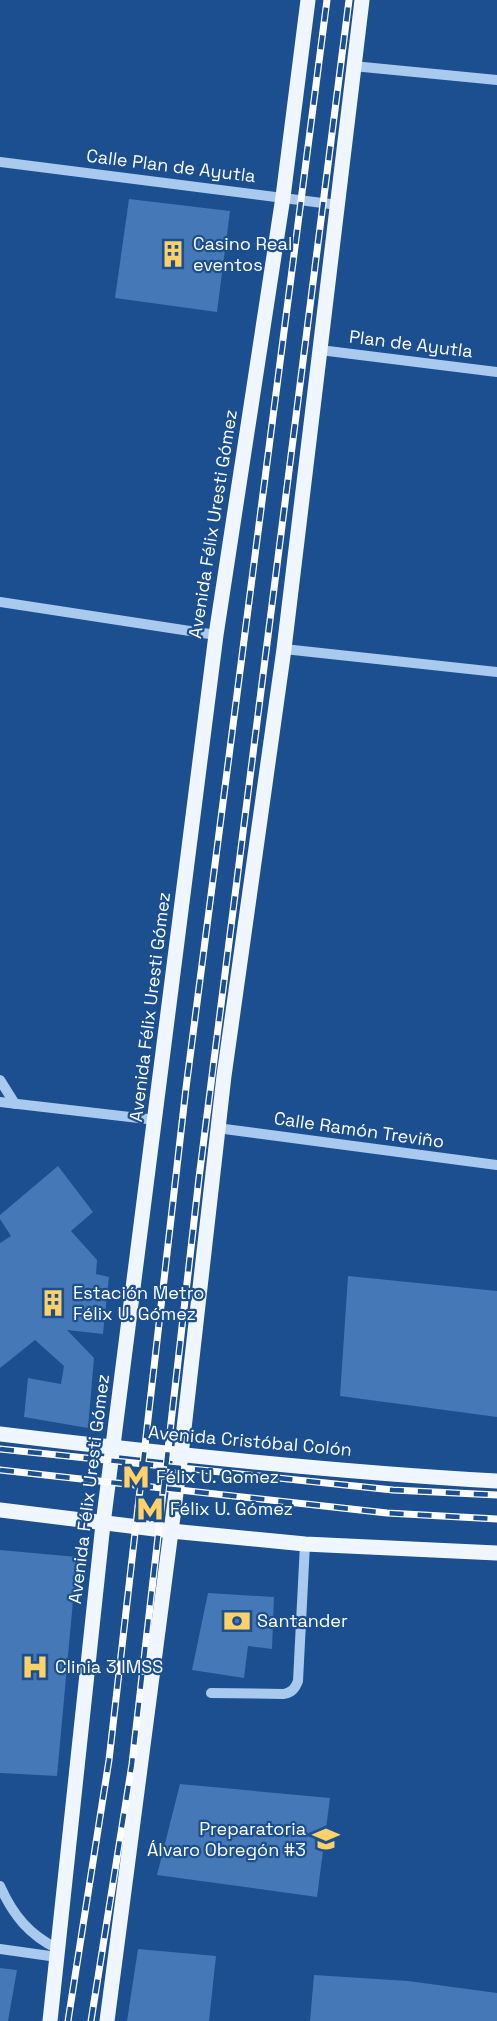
<svg xmlns="http://www.w3.org/2000/svg" width="497" height="2021" viewBox="0 0 497 2021" font-family="'Space Grotesk',sans-serif">
<style>
.building{fill:#4478b7}
.lines{fill:none;stroke-linecap:round;stroke-linejoin:round}
.minor{stroke:#a9c9ee;stroke-width:10}
.major{stroke:#f0f6ff;stroke-width:15}
.rail-casing{stroke:#fff;stroke-width:7}
.rail{stroke:#1b4f8f;stroke-width:4.5;stroke-dasharray:14;stroke-linecap:butt}
.labels{text-anchor:middle;stroke-width:4.5;stroke-linejoin:round;paint-order:stroke}
.street-label{font-size:18px;fill:#fff;stroke:#1b4f8f}
.poi-label{font-size:18px;fill:#fff;stroke:#1b4f8f;text-anchor:start}
</style>
<rect width="100%" height="100%" fill="#1b4f8f"/>
<!-- building -->
<g class="building">
<polygon points="129,199 230,211 217,312 115,298"/>
<polygon points="58,1166 93,1212 71,1231 97,1260 96,1274 109,1277 103,1334 67,1330 94,1358 88,1428 24,1417 28,1378 61,1384 64,1366 35,1340 0,1368 0,1243 11,1236 0,1219 0,1215"/>
<polygon points="348,1276 497,1291 497,1417 340,1396"/>
<polygon points="0,1550 77,1557 57,1776 0,1773"/>
<polygon points="208,1593 274,1597 272,1649 248,1646 244,1678 192,1670"/>
<polygon points="180,1784 330,1798 317,1897 157,1875"/>
<polygon points="138,1949 216,1956 209,2021 127,2021"/>
<polygon points="0,1968 17,1970 8,2021 0,2021"/>
<polygon points="314,1975 408,1981 497,1993 497,2021 310,2021"/>
</g>
<g class="lines">
<!-- minor -->
<g class="minor">
<polyline points="353,66 497,80"/>
<polyline points="0,162 338,205"/>
<polyline points="320,350 497,372"/>
<polyline points="0,602 216,635"/>
<polyline points="284,649 497,672"/>
<polyline points="0,1080 15,1104"/>
<polyline points="0,1102 156,1120"/>
<polyline points="217,1128 497,1165"/>
<path d="M211 1693 284 1694C292 1692 295 1689 298 1681L305 1544"/>
<path d="M0 1886C13 1915 29 1935 58 1949"/>
<polyline points="0,1949 57,1957"/>
</g>
<!-- major -->
<g class="major">
<path d="M0 1434C165 1454 331 1472 497 1481"/>
<polyline points="0,1510 171,1531 305,1544 497,1553"/>
<polyline points="50,2021 103,1524 216,635 283,197 308,0"/>
<polyline points="107,2021 181,1455 224,1076 284,649 362,0"/>
</g>
<defs>
<g id="rail">
<polyline points="0,1449 393,1490 497,1495"/>
<polyline points="0,1470 387,1513 497,1519"/>
<polyline points="68,2021 109,1760 186,1088 327,0"/>
<polyline points="91,2021 132,1764 199,1178 349,0"/>
</g>
</defs>
<!-- rail casing -->
<use href="#rail" class="rail-casing"/>
<!-- rail -->
<use href="#rail" class="rail"/>
</g>
<!-- icons -->
<defs>
<symbol id="building-bare" viewBox="-9 -9 18 18"><path d="M-4-6H4V6H1V3H-1V6H-4ZM-2.5-4.3h1.7v1.8h-1.7ZM.8-4.3h1.7v1.8H.8ZM-2.5-1h1.7V.8h-1.7ZM.8-1h1.7V.8H.8Z" fill="#ffd166" stroke="#1b4f8f" stroke-width="2.5" paint-order="stroke"/></symbol>
<symbol id="metro-bare" viewBox="-9 -9 18 18"><path d="M-5.5 5V-5H-3L0 0L3-5H5.5V5H3V-.5L0 4L-3-.5V5Z" fill="#ffd166" stroke="#1b4f8f" stroke-width="2.5" paint-order="stroke"/></symbol>
<symbol id="bank-bare" viewBox="-9 -9 18 18"><path d="M-6-4H6V4H-6ZM0-2.3a2.3 2.3 0 1 0 0 4.6a2.3 2.3 0 1 0 0-4.6Z" fill="#ffd166" stroke="#1b4f8f" stroke-width="2.5" paint-order="stroke"/></symbol>
<symbol id="hospital-bare" viewBox="-9 -9 18 18"><path d="M-5-5h3v3.5h4V-5h3V5h-3V1.5h-4V5h-3Z" fill="#ffd166" stroke="#1b4f8f" stroke-width="2.5" paint-order="stroke"/></symbol>
<symbol id="university-bare" viewBox="-9 -9 18 18"><path d="M0-5L7-2L0 1L-7-2ZM-4 1L0 2.5L4 1V4Q0 6-4 4Z" fill="#ffd166" stroke="#1b4f8f" stroke-width="2.5" paint-order="stroke"/></symbol>
</defs>
<g fill-rule="evenodd">
<use href="#building-bare" x="154" y="235" width="38" height="38"/>
<use href="#building-bare" x="34" y="1284" width="38" height="38"/>
<use href="#metro-bare" x="117" y="1458" width="38" height="38"/>
<use href="#metro-bare" x="131" y="1490" width="38" height="38"/>
<use href="#bank-bare" x="218" y="1602" width="38" height="38"/>
<use href="#hospital-bare" x="16" y="1648" width="38" height="38"/>
<use href="#university-bare" x="307" y="1820" width="38" height="38"/>
</g>
<g class="labels">
<!-- street labels -->
<g class="street-label">
<text transform="translate(171 166) rotate(7)" y="6">Calle Plan de Ayutla</text>
<text transform="translate(411 344) rotate(7)" y="6">Plan de Ayutla</text>
<text transform="translate(213 524) rotate(-81)" y="6">Avenida Félix Uresti Gómez</text>
<text transform="translate(150 1007) rotate(-83)" y="6">Avenida Félix Uresti Gómez</text>
<text transform="translate(359 1130) rotate(8)" y="6">Calle Ramón Treviño</text>
<text transform="translate(250 1441) rotate(5)" y="6">Avenida Cristóbal Colón</text>
<text transform="translate(89 1489) rotate(-83)" y="6">Avenida Félix Uresti Gómez</text>
</g>
<!-- poi labels -->
<g class="poi-label">
<text x="193" y="250">Casino Real<tspan x="193" dy="21">eventos</tspan></text>
<text x="73" y="1299">Estación Metro<tspan x="73" dy="21">Félix U. Gómez</tspan></text>
<text x="156" y="1483">Félix U. Gomez</text>
<text x="170" y="1515">Félix U. Gómez</text>
<text x="257" y="1627">Santander</text>
<text x="55" y="1673">Clinia 3 IMSS</text>
<text x="306" y="1835" text-anchor="end">Preparatoria<tspan x="306" dy="21">Álvaro Obregón #3</tspan></text>
</g>
</g>
</svg>
